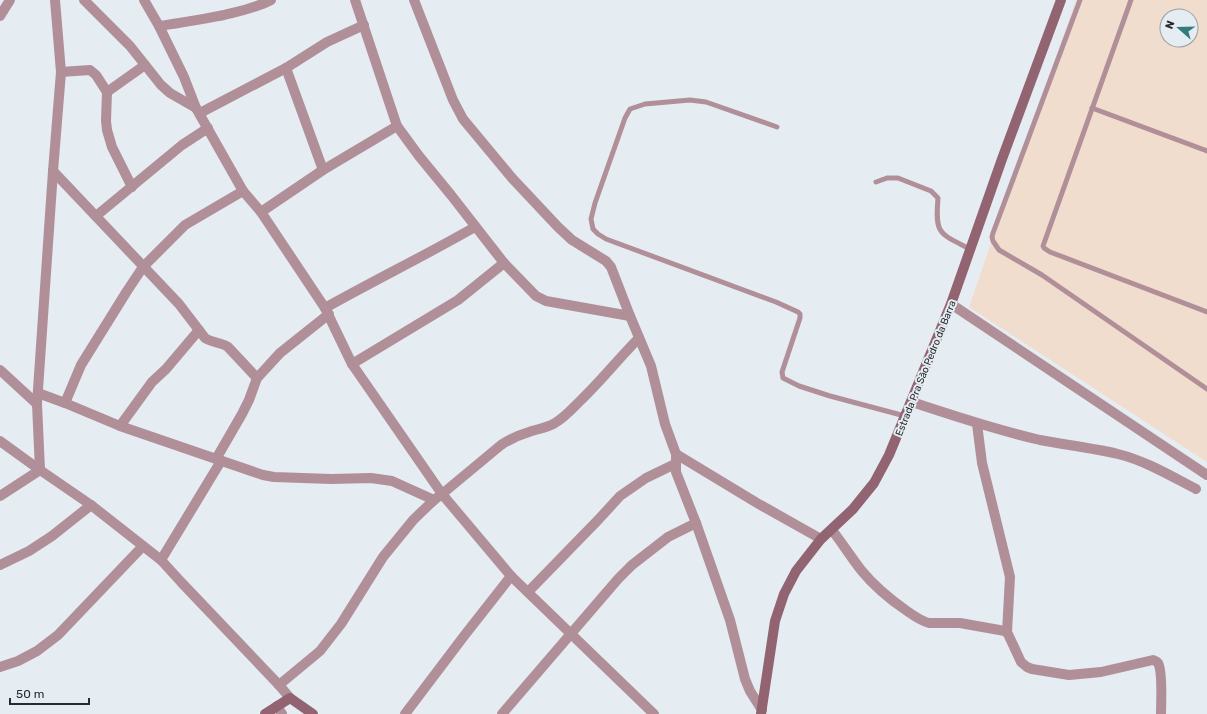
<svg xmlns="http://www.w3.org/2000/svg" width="1207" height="714" viewBox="0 0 1207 714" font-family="Rubik,sans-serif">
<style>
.industrial{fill:#f1ddce;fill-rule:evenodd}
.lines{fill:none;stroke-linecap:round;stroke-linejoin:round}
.lane{stroke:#b18f99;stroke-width:5}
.street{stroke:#b18f99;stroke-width:10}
.secondary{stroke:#926371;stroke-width:10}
.labels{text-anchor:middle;stroke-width:4;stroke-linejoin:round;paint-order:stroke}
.street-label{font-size:10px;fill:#282b2d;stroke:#e5ecf2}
</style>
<rect width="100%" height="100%" fill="#e5ecf2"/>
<!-- industrial -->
<path class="industrial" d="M1076 0H1207V462L969 307ZM1167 16H1191V40H1167Z"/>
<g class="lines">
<!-- lane -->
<g class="lane">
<polyline points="1080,0 993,233 992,237 993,241 999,250 1042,275 1207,389"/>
<polyline points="1131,0 1043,246 1044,248 1050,252 1207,312"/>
<polyline points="1092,108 1207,151"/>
<polyline points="777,127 706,102 690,100 645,104 630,109 625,118 595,203 591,219 593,229 598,234 606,239 776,302 798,312 800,314 800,318 782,372 783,378 799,386 830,396 905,416"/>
<path d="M876 182 887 178H898L931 191 938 198C935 235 939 233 970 249"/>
</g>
<!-- street -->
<g class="street">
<polyline points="84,0 130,46 161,85 170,93 196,108 243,191 261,212 325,308 352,364 442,494 511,576 654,714"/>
<polyline points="144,0 159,26 184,77 196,108"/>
<polyline points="355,0 397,126 419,156 451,195 504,263 536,296 546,301 630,316"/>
<polyline points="414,0 453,100 463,119 512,178 558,227 572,240 606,261 611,267 630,316 651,366 665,424 676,454 676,472 696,523 730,620 745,679 750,691 762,710"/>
<polyline points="0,16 10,0"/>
<path d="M159 26C181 23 202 19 224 15 240 11 256 8 271 0"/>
<polyline points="286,68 323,170"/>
<polyline points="61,72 90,70 96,75 107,92 106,121 107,130 112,147 132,187"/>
<polyline points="107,92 145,65"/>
<polyline points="200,113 286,68 327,42 364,25"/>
<path d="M53 171 179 304 205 338C212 343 221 342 228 347L257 378"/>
<polyline points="261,212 323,170 397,126"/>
<polyline points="96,216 182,145 208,128"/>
<polyline points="951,304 1207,475"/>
<path d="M325 308C375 280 426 255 475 227"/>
<polyline points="352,364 458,300 504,263"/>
<polyline points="0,370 37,404"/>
<polyline points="38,393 65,403 120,426 263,475 274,477 331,479 371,478 392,481 434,500"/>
<path d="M912 402C954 416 997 430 1040 440 1066 445 1093 448 1118 454 1146 461 1171 476 1196 489"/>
<polyline points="65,403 81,365 127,291 143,267 185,225 243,191"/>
<polyline points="977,424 982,463 1010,577 1007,632"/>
<polyline points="120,426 152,382 166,369 199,330"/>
<polyline points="0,441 40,470 91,505 161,560 181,582 279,685 290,698"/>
<polyline points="676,454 757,503 821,539"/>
<polyline points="216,459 242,414 249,400 257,378 280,353 329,314"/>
<polyline points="0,496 40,470 37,404 53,171 61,72 55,0"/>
<path d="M832 530C842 543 851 557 861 570 874 586 891 600 907 611 914 616 921 621 929 623H960L1005 631 1008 634 1021 662 1027 667 1032 669 1069 675 1101 672 1153 660C1155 661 1157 661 1158 663 1163 671 1161 704 1161 714"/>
<polyline points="161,560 221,461"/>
<polyline points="0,565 29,551 52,536 91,505"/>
<polyline points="528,592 599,519 620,496 646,478 675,464"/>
<polyline points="0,667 18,661 37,651 58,635 143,546"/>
<path d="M279 685 320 651 341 624 383 557 414 519 434 500 442 494 501 445C510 439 519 435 529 432 537 429 547 428 555 423 564 418 572 409 580 401 601 381 619 358 639 338"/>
<polyline points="277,706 282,714"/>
<polyline points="405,714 464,636 511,576"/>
<polyline points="502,714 618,579 632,565 668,537 696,523"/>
</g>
<!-- secondary -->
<g class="secondary">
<polyline points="265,714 290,698 313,714"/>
<polyline points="761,714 775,621 784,594 796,571 821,539 853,509 874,483 889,455 951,304 1002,159 1061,0"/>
</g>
</g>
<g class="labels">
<!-- street labels -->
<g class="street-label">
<text transform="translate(925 368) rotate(-68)" y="4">Estrada Pra São Pedro da Barra</text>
</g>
</g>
<!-- north arrow -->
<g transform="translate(1179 28) rotate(290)"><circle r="19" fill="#e5ecf2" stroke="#999fa3"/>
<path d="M0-3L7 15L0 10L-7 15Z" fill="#337c7e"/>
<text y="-6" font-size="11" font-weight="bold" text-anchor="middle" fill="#282b2d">N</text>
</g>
<!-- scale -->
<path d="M10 698v6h79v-6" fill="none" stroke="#282b2d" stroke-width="2"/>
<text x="16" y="698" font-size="12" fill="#282b2d" stroke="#e5ecf2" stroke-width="3" paint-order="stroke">50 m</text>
</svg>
